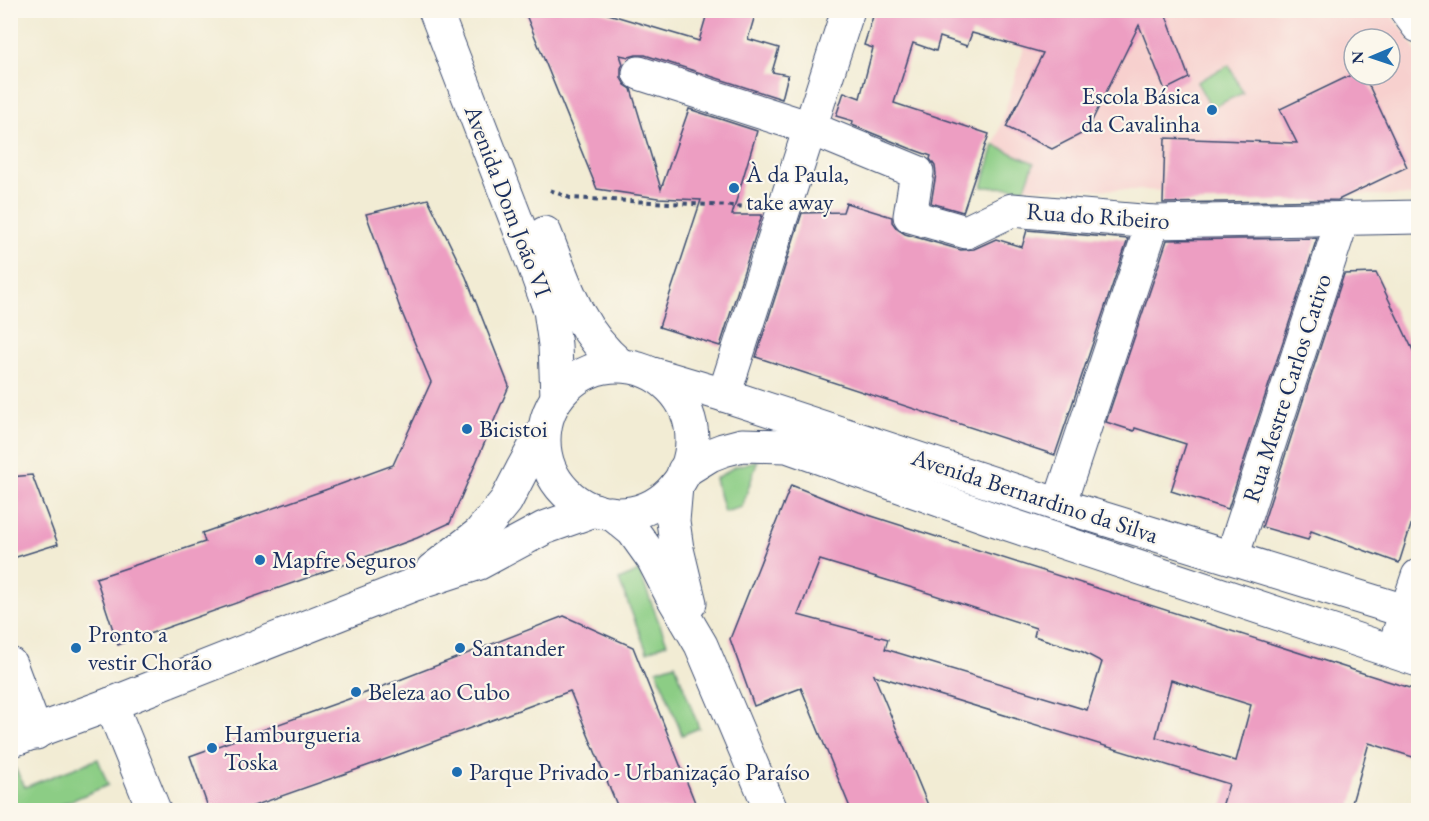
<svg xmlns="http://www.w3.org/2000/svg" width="1429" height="821" viewBox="0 0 1429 821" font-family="'EB Garamond',serif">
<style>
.built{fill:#f7d0ce;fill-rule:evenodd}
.green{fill:#8ccd85;stroke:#547e72;stroke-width:1.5}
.building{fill:#ed9ec2;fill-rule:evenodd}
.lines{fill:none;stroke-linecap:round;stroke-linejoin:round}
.minor-casing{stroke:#3b4b70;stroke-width:35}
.major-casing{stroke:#3b4b70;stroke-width:35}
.path{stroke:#3b4b70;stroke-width:4;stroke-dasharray:4.5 4.5;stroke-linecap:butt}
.minor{stroke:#fff;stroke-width:33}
.major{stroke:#fff;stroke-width:33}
.poi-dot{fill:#1f6fb2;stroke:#fbf7ec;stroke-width:2}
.labels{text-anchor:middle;stroke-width:4.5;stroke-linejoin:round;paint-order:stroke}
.poi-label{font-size:24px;fill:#1b2f5e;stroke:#fbf7ec;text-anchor:start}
.street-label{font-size:24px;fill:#1b2f5e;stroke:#fbf7ec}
</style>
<rect width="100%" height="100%" fill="#fbf7ec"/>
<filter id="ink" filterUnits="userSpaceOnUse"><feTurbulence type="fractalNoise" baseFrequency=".0167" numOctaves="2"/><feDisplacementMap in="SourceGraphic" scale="12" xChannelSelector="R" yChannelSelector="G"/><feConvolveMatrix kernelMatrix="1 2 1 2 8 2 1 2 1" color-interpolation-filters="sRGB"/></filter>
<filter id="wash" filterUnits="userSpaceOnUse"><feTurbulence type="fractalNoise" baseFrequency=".008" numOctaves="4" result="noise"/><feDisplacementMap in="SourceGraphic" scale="24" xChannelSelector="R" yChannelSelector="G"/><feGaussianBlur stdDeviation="1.35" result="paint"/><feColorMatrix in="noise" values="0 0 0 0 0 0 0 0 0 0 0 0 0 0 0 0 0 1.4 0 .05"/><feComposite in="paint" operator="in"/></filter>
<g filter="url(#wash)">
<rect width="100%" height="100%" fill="#f2ecd4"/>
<!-- built -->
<path class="built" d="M1035 11H1387L1405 32 1418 56V196L982 187ZM1354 39H1390V75H1354Z"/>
<!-- green -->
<g class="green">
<polygon points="1229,65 1243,93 1211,108 1197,82"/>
<polygon points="994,145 1034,163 1025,188 982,187"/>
<polygon points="758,460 742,507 724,512 715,479 734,467"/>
<polygon points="639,571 667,643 647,652 619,580"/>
<polygon points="675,664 699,728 682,735 657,670"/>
<polygon points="98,759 108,785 49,810 11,810 11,781 15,768 25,787"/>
</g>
<g id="blocks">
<!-- building -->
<g class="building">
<polygon points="524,10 595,10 699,41 708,10 740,10 755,15 748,39 779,48 772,72 788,75 782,99 645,55 636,55 629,57 620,55 623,64 621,68 621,78 625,85 631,89 661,189 689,109 757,131 732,215 762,215 720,346 659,327 701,200 658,198 597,189"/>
<polygon points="875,10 1128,10 1135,14 1134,10 1164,10 1189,78 1165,90 1139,25 1087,131 1052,149 1006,127 1043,53 972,33 967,46 940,37 936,51 913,43 894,103 989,134 963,212 931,203 936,174 935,166 930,159 931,156 909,148 852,125 853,121 836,116 844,92 860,98 873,48 864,45"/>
<polygon points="1351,75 1364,75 1407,167 1338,200 1163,203 1165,138 1297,143 1280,109"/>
<polygon points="428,199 466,277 509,386 450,523 417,538 352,562 118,645 96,578 205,542 202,533 325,490 393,465 431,382 400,308 366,214"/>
<polygon points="846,203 892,217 892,222 897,229 905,234 961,250 974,249 996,239 1022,247 1027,230 1128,239 1055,455 756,357 802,213 843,212"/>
<polygon points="1317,238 1228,509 1171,491 1186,444 1135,428 1134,431 1106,422 1167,240"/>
<polygon points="1376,273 1419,363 1419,500 1399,563 1311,531 1308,540 1262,527 1344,274"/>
<polygon points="32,475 58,544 10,559 10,477"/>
<path d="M791 485 859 512 1419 691V759L1369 743 1350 810H1221L1229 784 874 675 930 810H851L801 688 754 706 730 639ZM820 560 916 589 1036 628 1034 636 1083 652 1102 662 1087 710 885 649 888 639 798 615ZM1171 680 1251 705 1236 761 1156 737Z"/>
<polygon points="564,616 633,647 698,810 619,810 570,691 395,756 242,810 209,810 190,756 371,691"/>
</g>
</g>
</g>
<g filter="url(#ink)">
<use href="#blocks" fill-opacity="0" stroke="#3b4b70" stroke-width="1.5"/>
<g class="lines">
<defs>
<g id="minor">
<polyline points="1406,10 1418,26"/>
<polyline points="639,73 810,128 917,172 910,216 966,232 1012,210 1153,222 1418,217"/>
<polyline points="724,395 848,10"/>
<polyline points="1059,505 1153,222"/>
<polyline points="1232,557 1343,218"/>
<polyline points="432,570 479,534 506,501 522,470 545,428"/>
<polyline points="1393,651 1418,576"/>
<polyline points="10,664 36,733"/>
<polyline points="111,704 154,810"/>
<polyline points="10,741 111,704 415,584 479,563 544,528 595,510"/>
</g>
<g id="major">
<polyline points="435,10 534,266 550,310 555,345 557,397"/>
<path d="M545 233C565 284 577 329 620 365"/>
<circle cx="618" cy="440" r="74"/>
<polyline points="653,374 724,395 1059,505 1418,615"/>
<polyline points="684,471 710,455 723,450 742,445 787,446 993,519 1418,660"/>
<polyline points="676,486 673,521 677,549 690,603"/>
<polyline points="611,513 633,531 653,559 671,594 701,645 771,810"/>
</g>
</defs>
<!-- minor casing -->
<use href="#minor" class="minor-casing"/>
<!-- major casing -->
<use href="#major" class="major-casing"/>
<!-- path -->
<polyline class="path" points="550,190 570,198 752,207"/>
<!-- minor -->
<use href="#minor" class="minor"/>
<!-- major -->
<use href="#major" class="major"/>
</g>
</g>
<!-- markers -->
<g class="poi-dot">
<circle cx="1212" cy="110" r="6"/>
<circle cx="734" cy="188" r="6"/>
<circle cx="467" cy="429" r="6"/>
<circle cx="260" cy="560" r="6"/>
<circle cx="76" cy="648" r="6"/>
<circle cx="460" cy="648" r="6"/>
<circle cx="356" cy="692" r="6"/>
<circle cx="212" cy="748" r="6"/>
<circle cx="457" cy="772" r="6"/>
</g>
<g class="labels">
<!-- poi labels -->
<g class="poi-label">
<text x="1200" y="104" text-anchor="end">Escola Básica<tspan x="1200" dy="28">da Cavalinha</tspan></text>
<text x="746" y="182">À da Paula,<tspan x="746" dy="28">take away</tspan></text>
<text x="479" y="437">Bicistoi</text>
<text x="272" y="568">Mapfre Seguros</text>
<text x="88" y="642">Pronto a<tspan x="88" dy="28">vestir Chorão</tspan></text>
<text x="472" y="656">Santander</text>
<text x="368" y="700">Beleza ao Cubo</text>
<text x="224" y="742">Hamburgueria<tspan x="224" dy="28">Toska</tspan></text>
<text x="469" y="780">Parque Privado - Urbanização Paraíso</text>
</g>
<!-- street labels -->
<g class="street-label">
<text transform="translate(508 201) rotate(69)" y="8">Avenida Dom João VI</text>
<text transform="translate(1098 216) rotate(4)" y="8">Rua do Ribeiro</text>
<text transform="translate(1287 388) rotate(-72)" y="8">Rua Mestre Carlos Cativo</text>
<text transform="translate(1035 496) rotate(18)" y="8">Avenida Bernardino da Silva</text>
</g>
</g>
<!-- margin -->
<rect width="1429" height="821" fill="none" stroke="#fbf7ec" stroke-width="36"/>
<!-- north arrow -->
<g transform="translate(1372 57) rotate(268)"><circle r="28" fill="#fbf7ec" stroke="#a1a7b3" stroke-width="1.5"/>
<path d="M0-4.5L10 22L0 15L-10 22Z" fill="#1f6fb2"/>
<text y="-9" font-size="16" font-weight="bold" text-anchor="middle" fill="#1b2f5e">N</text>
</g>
</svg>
